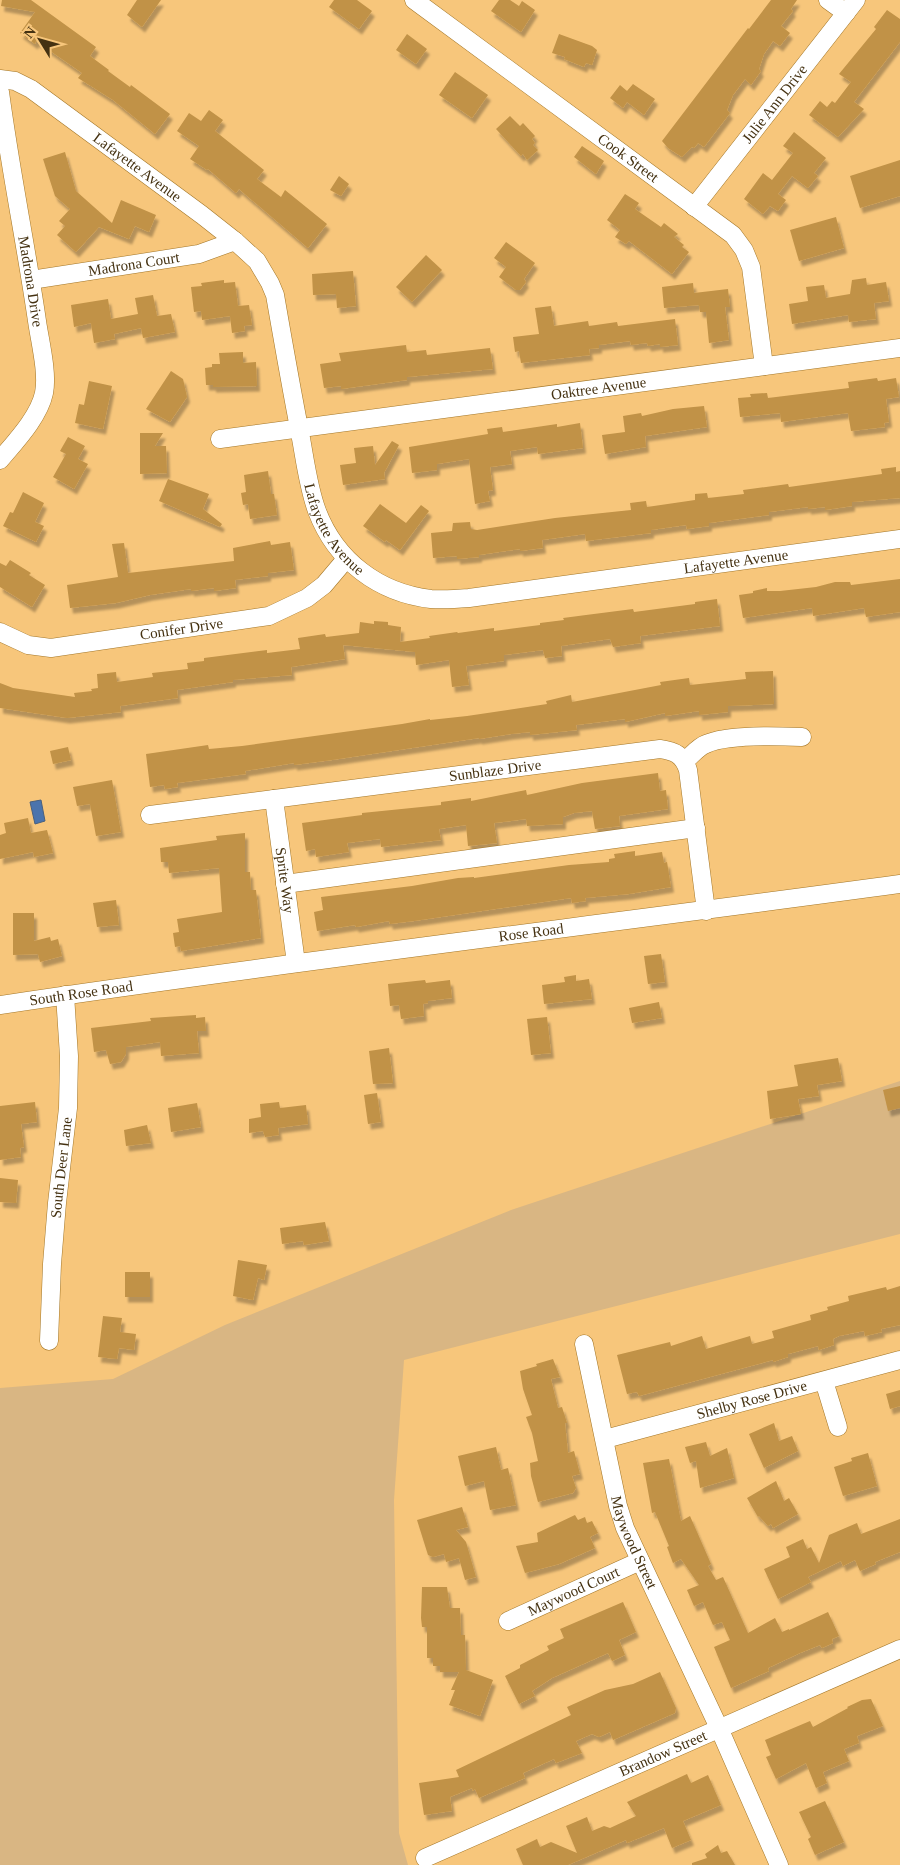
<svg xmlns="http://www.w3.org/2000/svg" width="900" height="1865" viewBox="0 0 900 1865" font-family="Georgia,serif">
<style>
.green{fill:#d9b683}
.water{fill:#4b74ad;stroke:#49607e}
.building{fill:#c19247;filter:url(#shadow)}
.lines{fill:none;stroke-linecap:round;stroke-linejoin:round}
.minor-casing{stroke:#a37627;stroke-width:19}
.minor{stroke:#fff;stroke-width:18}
.labels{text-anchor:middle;stroke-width:4;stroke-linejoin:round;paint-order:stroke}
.street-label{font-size:15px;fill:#453212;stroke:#f7c67b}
</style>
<defs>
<filter id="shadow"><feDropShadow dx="3" dy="5.5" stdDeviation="1" flood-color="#0004"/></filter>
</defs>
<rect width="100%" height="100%" fill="#f7c67b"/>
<!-- green -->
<polygon class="green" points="900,1081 900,1234 404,1360 394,1500 399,1833 408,1865 0,1865 0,1388 113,1379 225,1325 511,1210"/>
<!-- water -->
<polygon class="water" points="41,800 45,821 35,824 30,802"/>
<!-- building -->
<g class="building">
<polygon points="2,0 31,0 96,47 90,56 109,70 108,71 130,87 131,85 170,114 155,134 113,100 78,78 82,73 36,41 35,44 20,33 35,12 1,6"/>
<polygon points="137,0 161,0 142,27 127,15"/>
<polygon points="334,0 357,0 372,11 359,29 329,7"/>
<polygon points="499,0 510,0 519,6 522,1 535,10 521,32 491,11"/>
<polygon points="771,0 797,0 791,9 793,11 781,26 790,33 780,46 773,41 764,54 759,69 761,71 751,85 745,79 733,95 727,110 730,113 704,147 698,143 694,148 692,147 682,157 668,148 662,141 748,28 749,29"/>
<polygon points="887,10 900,19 900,42 854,102 864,109 838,137 809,115 820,101 827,107 832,101 835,103 851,82 839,74 876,29 874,27"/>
<polygon points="407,34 427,49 416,64 396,50"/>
<polygon points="559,34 592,46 597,50 592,65 586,63 584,67 564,59 565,57 552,53"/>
<polygon points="455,72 488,95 472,118 439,95"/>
<polygon points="633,84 655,99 644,115 627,102 623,108 610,98 620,85 627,91"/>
<polygon points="209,110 223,120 215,131 264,170 257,179 281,197 285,190 327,224 308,248 239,189 236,193 208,169 207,170 190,159 199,146 177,131 189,113 201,121"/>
<polygon points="510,116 520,126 523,123 535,136 532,139 535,143 533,145 538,150 527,160 523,154 521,156 496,129"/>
<polygon points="794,132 826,158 814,173 818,176 808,188 792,176 778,194 786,200 778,211 770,206 763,214 744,199 763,173 772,180 793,153 783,146"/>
<polygon points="582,146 604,161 596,174 574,157"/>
<polygon points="65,152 76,191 112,223 121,200 156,215 149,232 135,226 129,239 99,227 76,252 57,235 65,226 59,221 70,209 55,196 43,159"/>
<polygon points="900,160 900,196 860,208 850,176"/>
<polygon points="339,176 349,184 341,196 330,190"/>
<polygon points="625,194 639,203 635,209 661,227 664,223 678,234 674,237 684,245 682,247 689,252 672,274 629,241 626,244 615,237 620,230 607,220"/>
<polygon points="836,217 844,248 799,261 790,230"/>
<polygon points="506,242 535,263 524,279 526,282 520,290 516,290 499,277 506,267 494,258"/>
<polygon points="426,255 442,270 412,302 396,287"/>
<polygon points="353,271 356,306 337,308 336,294 313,295 312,274"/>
<polygon points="866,278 867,285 886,282 889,301 874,303 876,319 849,322 848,315 792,324 789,304 808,301 806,287 824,285 826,298 850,294 852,280"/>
<polygon points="224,280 224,283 235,282 238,306 249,305 252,325 244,326 245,331 232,333 230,316 202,320 201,311 194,312 191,287 202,286 201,283"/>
<polygon points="693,283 694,293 728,289 730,307 725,307 729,340 709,343 706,312 700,312 699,305 664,308 662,287"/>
<polygon points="153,295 157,316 171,314 175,332 143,338 141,328 114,334 115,339 94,343 91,323 74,327 71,305 108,299 111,319 138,314 135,298"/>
<polygon points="551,306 554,326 588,321 589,326 617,322 618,326 675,319 678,345 660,347 660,344 648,346 647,343 631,345 630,341 599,345 599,348 589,349 590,355 521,363 519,351 515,352 513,337 539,334 535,308"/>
<polygon points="406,345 407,352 426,350 427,355 490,348 493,369 407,377 407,380 341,389 341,386 324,388 320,364 341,361 339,353"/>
<polygon points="243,352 243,363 256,362 257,386 213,387 213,385 206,385 205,368 212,367 212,364 220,364 219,353"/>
<polygon points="171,371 183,379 187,397 170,422 146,409"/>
<polygon points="877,378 878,381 896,378 899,397 886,399 889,422 884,423 885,427 851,431 848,413 781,422 780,413 740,417 738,398 751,397 750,394 767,393 768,398 849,388 848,382"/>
<polygon points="89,381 112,386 103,429 75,423 79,404 84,405"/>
<polygon points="704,406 707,427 645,436 646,447 605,454 602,435 625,432 623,416 641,413 642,416 673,409"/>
<polygon points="580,423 583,448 538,454 537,447 510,451 512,464 490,467 493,490 488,491 490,501 475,504 469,459 437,464 437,470 412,473 409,447 488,434 487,429 502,427 503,432 557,424 557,427"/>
<polygon points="140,433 163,433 155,446 166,446 167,473 140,474"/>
<polygon points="68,437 85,446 78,459 88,464 74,489 53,477 66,454 60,451"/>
<polygon points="392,441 399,445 384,473 385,479 343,485 340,465 356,463 354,448 373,446 375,465"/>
<polygon points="896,467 896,472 900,471 900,498 852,502 852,506 825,510 825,507 808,509 808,507 769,512 769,515 709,523 709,526 687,529 686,525 651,530 651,533 586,541 585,534 542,540 543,548 520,551 520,549 479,555 479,557 457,559 457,556 433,558 431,533 452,531 453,523 470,522 471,529 477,530 555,518 631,510 630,503 646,501 647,507 695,500 695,494 707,493 708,498 744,494 743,490 788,484 789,487 882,474 881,469"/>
<polygon points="268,471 271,494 274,494 277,515 250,519 248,504 243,505 241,493 246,492 244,475"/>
<polygon points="168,479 209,494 203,509 222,524 220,527 159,501"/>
<polygon points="23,492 44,503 35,522 44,526 36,542 3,526 10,512 13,513"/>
<polygon points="380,504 406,523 421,505 429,511 400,550 386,540 385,542 363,526"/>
<polygon points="270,541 271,545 290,542 294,570 268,573 268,576 235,580 236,588 214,591 214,588 191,591 191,589 150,595 116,603 70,608 67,585 118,577 112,544 124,543 128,573 234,561 233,548"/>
<polygon points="10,560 31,573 29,575 45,585 32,607 0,587 0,563 6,566"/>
<polygon points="900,579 900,612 866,617 864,608 813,616 812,608 743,618 739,595 753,593 753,591 767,588 767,591 780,591 816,587 835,582 850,582 851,585"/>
<polygon points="717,599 720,626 640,636 641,643 613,647 610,639 561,646 562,656 545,658 543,650 504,655 504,661 466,666 469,685 452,687 449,660 416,665 415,652 343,645 345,659 291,667 292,675 233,680 233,682 177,690 178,698 120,706 121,712 67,718 0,708 0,683 13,688 75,697 74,693 92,691 91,689 98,688 97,674 116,672 117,682 153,677 152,673 188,669 187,663 204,661 204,658 267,650 267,653 300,649 298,638 325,634 326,637 359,633 360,622 374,624 374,621 388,622 388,625 401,627 400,642 430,638 429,636 457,632 458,633 494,628 494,631 540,625 540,623 564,620 563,618 586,615 633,609 634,612 695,604 695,602"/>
<polygon points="773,671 774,704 728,706 728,712 699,715 699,711 665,716 665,713 625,722 625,719 576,725 577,730 530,735 530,732 511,734 479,739 479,738 332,760 294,765 294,763 245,771 246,774 177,783 178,787 165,789 164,785 150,787 146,754 208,745 209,749 242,746 402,724 430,719 430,720 467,716 547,704 546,701 571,695 572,702 661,685 660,682 689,678 690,685 746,679 745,672"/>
<polygon points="68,747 71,760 53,764 50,751"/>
<polygon points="658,773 660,791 666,790 668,809 619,816 620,826 595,829 592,811 574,813 563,817 563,824 527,826 526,819 494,823 497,843 468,846 466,825 439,829 441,840 381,847 380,839 347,843 349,852 316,857 315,849 306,851 302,823 362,815 362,813 441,805 441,802 471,798 471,801 526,790 527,795 582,783"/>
<polygon points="112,780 121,832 96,836 90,804 77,806 73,787"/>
<polygon points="28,818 31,833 47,830 53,853 34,857 33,852 0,859 0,835 6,833 4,823"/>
<polygon points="245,833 245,872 250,872 251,890 256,890 261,938 181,951 180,946 175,947 173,933 179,932 177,919 222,912 219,868 169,873 168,862 161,862 160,848 217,840 216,836"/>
<polygon points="635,851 635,856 662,852 664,863 667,862 671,887 629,894 585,898 586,901 572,903 571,898 414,921 390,924 389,921 356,927 355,925 317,931 314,912 323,910 321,897 412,886 458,878 474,877 474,878 569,865 609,862 609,859 615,858 614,854"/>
<polygon points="116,900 119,925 97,927 93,903"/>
<polygon points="13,913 34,913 34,941 50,937 51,941 58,939 62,956 40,962 38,954 13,955"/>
<polygon points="661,954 665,982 648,984 644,956"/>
<polygon points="576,975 576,981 589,979 592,999 544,1004 542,985 565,982 564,977"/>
<polygon points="425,980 426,983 450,980 452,998 428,1001 428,1003 423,1004 424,1016 401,1019 399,1005 390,1006 388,984"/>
<polygon points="659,1002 662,1018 632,1023 629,1008"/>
<polygon points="196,1015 196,1018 205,1017 206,1031 197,1031 199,1053 161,1056 160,1042 126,1047 126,1054 121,1062 110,1064 106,1050 94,1052 91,1028 151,1021 150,1018"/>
<polygon points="547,1017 551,1053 531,1055 527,1019"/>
<polygon points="389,1048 393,1083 373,1084 369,1051"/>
<polygon points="838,1058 842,1081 817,1085 819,1096 798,1099 801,1114 770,1119 767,1091 798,1086 794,1065"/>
<polygon points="900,1086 900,1108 888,1111 883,1090"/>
<polygon points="377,1093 381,1122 368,1124 364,1095"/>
<polygon points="35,1102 37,1122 21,1124 24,1147 20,1148 21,1157 0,1160 0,1106"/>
<polygon points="279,1102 280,1108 306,1105 308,1124 278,1128 279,1135 265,1137 263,1131 249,1133 249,1119 261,1117 260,1104"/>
<polygon points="197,1103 201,1127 171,1132 168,1108"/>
<polygon points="147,1125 151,1143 126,1146 124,1130"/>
<polygon points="0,1178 18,1180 16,1203 0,1202"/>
<polygon points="325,1222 329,1241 304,1245 303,1241 282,1244 280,1228"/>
<polygon points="238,1260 267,1265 264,1280 258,1278 253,1300 233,1296"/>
<rect x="125" y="1272" width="25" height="25"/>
<polygon points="900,1286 900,1325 881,1329 882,1332 865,1336 864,1331 839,1336 833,1339 834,1345 819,1350 818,1346 788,1354 788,1357 773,1362 773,1360 639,1396 637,1392 627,1394 617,1355 670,1342 671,1346 702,1336 706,1349 750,1336 752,1344 774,1338 772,1331 811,1320 810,1315 828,1310 827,1307 849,1301 848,1296 886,1287 887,1290"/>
<polygon points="103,1316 122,1318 120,1332 136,1334 134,1350 119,1348 117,1359 98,1357"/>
<polygon points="553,1359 560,1377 551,1379 558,1408 562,1407 567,1423 565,1423 568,1453 574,1451 580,1474 572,1476 576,1488 573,1493 538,1502 531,1476 530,1463 538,1461 532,1433 526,1417 532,1415 523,1389 520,1371 537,1366 536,1364"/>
<polygon points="900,1390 900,1406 890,1409 886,1394"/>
<polygon points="774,1423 779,1441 792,1436 798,1451 764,1468 749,1434"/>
<polygon points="706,1442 710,1456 727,1448 734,1478 700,1488 696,1461 690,1463 685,1447"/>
<polygon points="496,1447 501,1470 508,1468 516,1505 490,1510 484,1481 465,1486 458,1456"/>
<polygon points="868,1453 877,1486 843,1496 834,1467 852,1461 851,1458"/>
<polygon points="669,1459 681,1521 690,1516 711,1564 708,1566 716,1580 723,1577 748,1633 775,1618 782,1632 789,1629 789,1630 828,1612 839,1636 832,1639 833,1643 822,1648 820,1645 800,1653 768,1668 769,1671 731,1688 714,1647 730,1640 722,1622 713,1625 703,1602 694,1606 687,1590 699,1585 681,1559 673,1563 667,1547 669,1546 655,1512 652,1513 643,1463"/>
<polygon points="776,1481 784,1501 789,1498 798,1514 773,1528 771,1524 768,1526 759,1516 758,1517 747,1498"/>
<polygon points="462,1507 468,1527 456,1530 466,1542 476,1577 465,1580 459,1558 446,1562 444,1554 433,1557 428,1555 417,1520"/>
<polygon points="575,1515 578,1520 585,1517 587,1523 592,1521 598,1533 590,1537 595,1548 559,1564 525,1573 516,1546 538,1542 537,1533"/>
<polygon points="900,1519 900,1552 875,1562 876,1564 860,1571 855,1560 843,1566 841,1561 808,1577 811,1582 778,1599 764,1569 790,1557 786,1547 803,1539 807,1549 811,1547 819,1563 829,1535 857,1523 861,1534"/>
<polygon points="422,1587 447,1587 450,1608 460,1608 461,1635 465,1635 466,1670 493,1680 480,1716 449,1705 455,1690 451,1690 459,1672 440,1672 440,1666 433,1666 433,1658 427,1658 427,1627 422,1627 421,1618"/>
<polygon points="623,1602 636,1632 619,1640 625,1655 612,1661 608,1653 552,1678 532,1691 535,1696 519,1704 505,1676 520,1668 520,1665 549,1650 547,1646 564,1638 560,1629"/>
<polygon points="660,1672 676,1708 675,1713 613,1740 610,1732 599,1737 592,1734 576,1741 582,1753 556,1763 554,1759 523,1773 525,1778 479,1798 475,1789 473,1791 472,1788 450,1797 452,1811 424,1815 419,1783 459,1777 456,1770 571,1715 567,1707 605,1690 633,1684"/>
<polygon points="871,1699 883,1726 857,1736 859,1743 844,1749 849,1761 823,1772 827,1783 816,1788 806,1763 776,1779 766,1757 771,1755 765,1740 810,1721 813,1727 848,1708 847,1707 862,1700"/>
<polygon points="687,1774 691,1783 708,1775 721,1805 683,1821 691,1840 672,1848 664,1828 627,1843 626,1840 568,1865 523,1865 516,1849 537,1839 540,1847 551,1842 577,1853 566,1826 587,1817 592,1831 604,1826 610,1828 636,1816 627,1802"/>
<polygon points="825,1801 844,1842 815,1855 808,1839 811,1837 799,1812"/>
<polygon points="718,1845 721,1853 727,1851 735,1865 692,1865 692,1863 707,1858 705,1854"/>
</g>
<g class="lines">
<defs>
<g id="minor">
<path id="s1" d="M414 0 733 235 744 250 751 267 764 366"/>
<polyline points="828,0 846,13"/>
<path id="s2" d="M0 79 15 81 31 89 202 215 235 241 257 261 270 283 275 295C283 341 291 387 300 433 305 459 308 487 317 511 336 561 379 593 431 599 444 600 457 599 469 598L900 539"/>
<path id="s3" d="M0 92C10 168 26 245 37 321 40 342 48 373 44 393 39 417 15 442 0 460"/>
<path id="s4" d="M694 207 856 0"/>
<path id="s5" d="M31 280 199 254 235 241"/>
<path id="s6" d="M220 439 900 348"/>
<path id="s7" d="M0 632 28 645 51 648 269 616 307 598 324 585 346 559"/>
<path d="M685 761C692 755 698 747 706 744 728 734 778 736 802 737"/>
<path id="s8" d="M274 799 296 963"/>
<path id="s9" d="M150 815 660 749C675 751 683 755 688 770L706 911"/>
<polyline points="285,884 696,828"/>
<path id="s10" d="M0 1005C299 960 600 925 900 884"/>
<path id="s11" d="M49 1341 52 1264 57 1203 68 1108 69 1056 65 995"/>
<path id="s12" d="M584 1344 618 1506 625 1528 719 1728 779 1865"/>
<polyline points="824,1381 838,1427"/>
<path id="s13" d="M605 1439 900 1360"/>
<path id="s14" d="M508 1621 640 1561"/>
<path id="s15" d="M425 1858 900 1649"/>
</g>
</defs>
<!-- minor casing -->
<use href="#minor" class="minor-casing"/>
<!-- minor -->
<use href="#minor" class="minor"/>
</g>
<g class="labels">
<!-- street labels -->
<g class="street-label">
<text dy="5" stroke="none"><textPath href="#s4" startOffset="131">Julie Ann Drive</textPath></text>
<text dy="5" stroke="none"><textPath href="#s1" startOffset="266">Cook Street</textPath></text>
<text dy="5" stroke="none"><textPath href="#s2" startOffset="165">Lafayette Avenue</textPath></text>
<text dy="5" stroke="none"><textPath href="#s5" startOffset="104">Madrona Court</textPath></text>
<text dy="5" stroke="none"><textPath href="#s3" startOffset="192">Madrona Drive</textPath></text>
<text dy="5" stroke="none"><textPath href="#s6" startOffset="382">Oaktree Avenue</textPath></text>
<text dy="5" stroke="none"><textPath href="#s2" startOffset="600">Lafayette Avenue</textPath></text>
<text dy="5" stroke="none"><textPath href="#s2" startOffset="1035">Lafayette Avenue</textPath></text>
<text dy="5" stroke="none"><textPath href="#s7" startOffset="186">Conifer Drive</textPath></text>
<text dy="5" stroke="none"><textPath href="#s9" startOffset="348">Sunblaze Drive</textPath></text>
<text dy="5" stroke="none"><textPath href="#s8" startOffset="82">Sprite Way</textPath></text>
<text dy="5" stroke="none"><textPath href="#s10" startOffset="536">Rose Road</textPath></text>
<text dy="5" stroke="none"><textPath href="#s10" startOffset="82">South Rose Road</textPath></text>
<text dy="5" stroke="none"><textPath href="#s11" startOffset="174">South Deer Lane</textPath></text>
<text dy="5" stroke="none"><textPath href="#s13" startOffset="152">Shelby Rose Drive</textPath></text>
<text dy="5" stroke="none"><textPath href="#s12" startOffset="205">Maywood Street</textPath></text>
<text dy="5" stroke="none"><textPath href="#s14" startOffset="72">Maywood Court</textPath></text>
<text dy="5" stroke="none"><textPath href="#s15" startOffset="260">Brandow Street</textPath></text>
</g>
</g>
<!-- north arrow -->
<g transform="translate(40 40) rotate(307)" stroke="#f7c67b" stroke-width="4" paint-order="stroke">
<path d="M0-4L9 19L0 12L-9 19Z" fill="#453212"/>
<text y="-8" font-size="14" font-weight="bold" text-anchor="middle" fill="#453212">N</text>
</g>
</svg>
